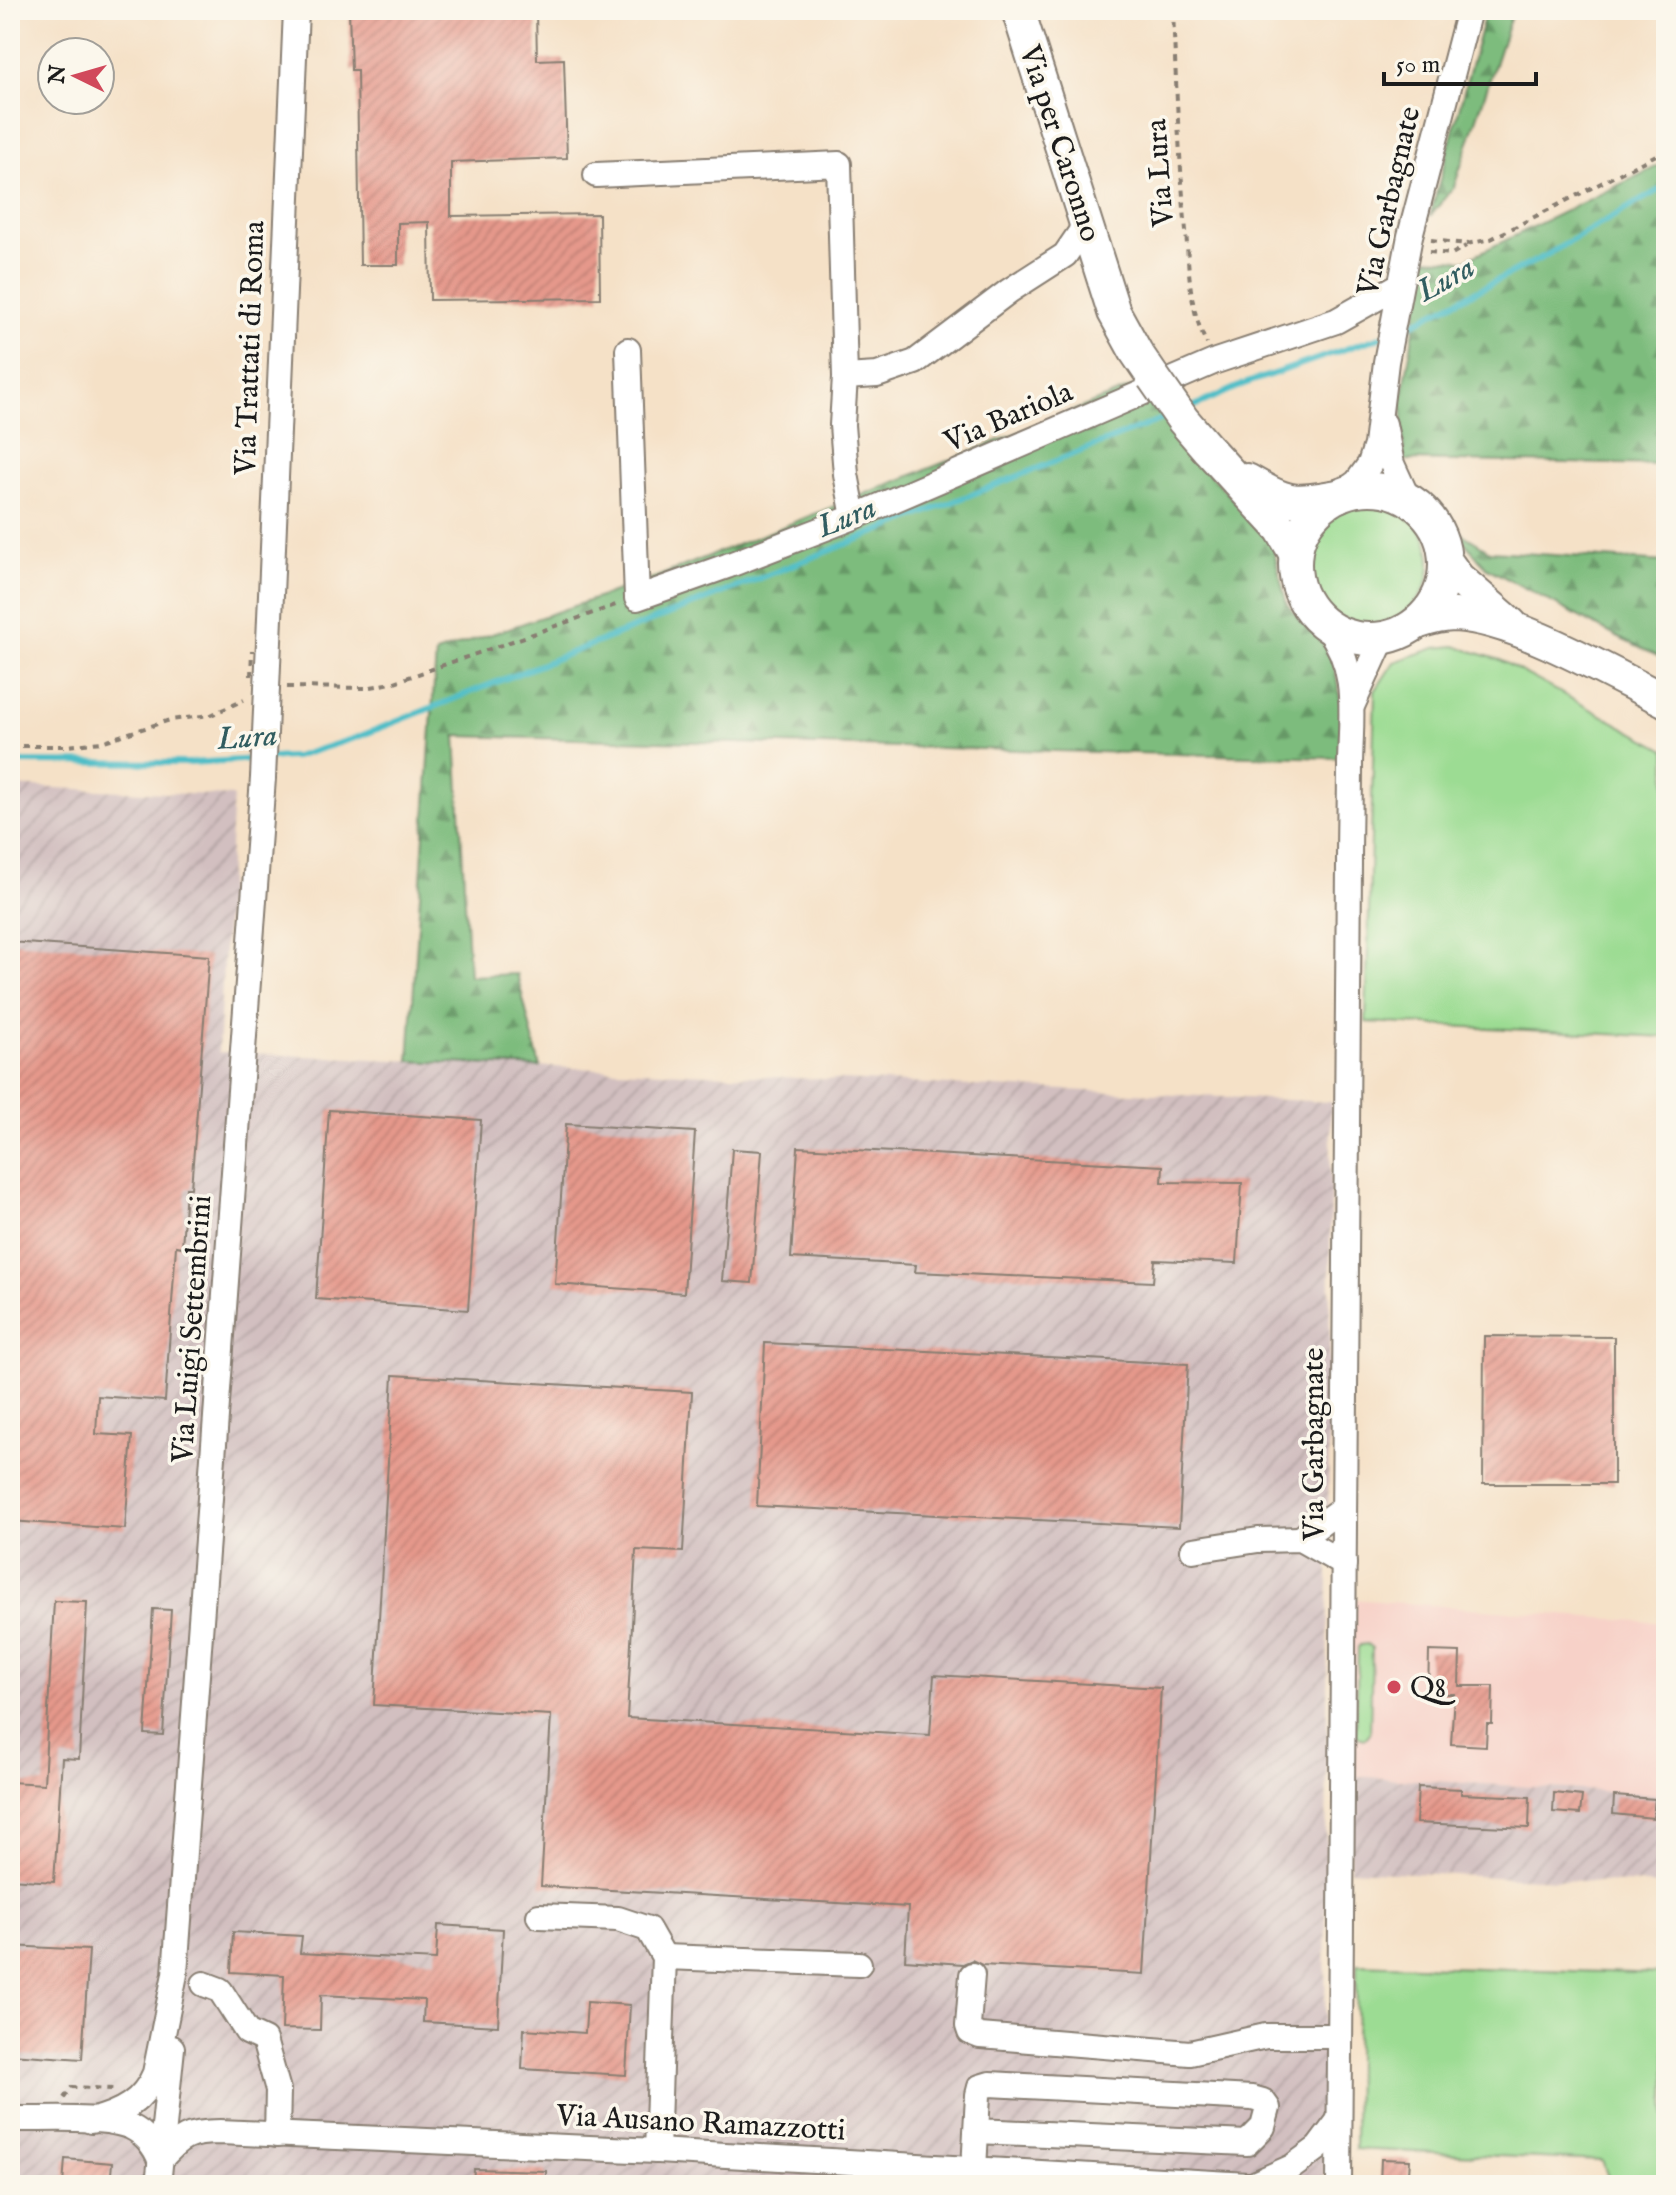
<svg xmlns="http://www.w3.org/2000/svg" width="1676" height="2195" viewBox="0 0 1676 2195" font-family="'IM FELL English',serif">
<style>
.built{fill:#f7d1c8}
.industrial{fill:url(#industrial-furrows)}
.green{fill:#9cdc93;stroke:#5c7c58;stroke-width:2}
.forest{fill:url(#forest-firs);stroke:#4c6c4c;stroke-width:2}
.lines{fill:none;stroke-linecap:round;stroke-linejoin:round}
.stream{stroke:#50bec7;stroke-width:6}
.building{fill:url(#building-hatch)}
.minor-casing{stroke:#887e72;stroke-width:28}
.major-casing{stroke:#887e72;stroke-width:36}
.path{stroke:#887e72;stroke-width:4;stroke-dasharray:6 6;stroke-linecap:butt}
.minor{stroke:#fff;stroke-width:24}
.major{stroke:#fff;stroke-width:32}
.minor-bridge-casing{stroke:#887e72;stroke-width:28;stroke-linecap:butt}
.major-bridge-casing{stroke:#887e72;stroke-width:36;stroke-linecap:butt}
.path-bridge{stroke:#887e72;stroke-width:4;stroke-dasharray:6 6;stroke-linecap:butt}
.minor-bridge{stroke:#fff;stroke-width:24}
.major-bridge{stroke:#fff;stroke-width:32}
.poi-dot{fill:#d1495b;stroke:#fbf7ec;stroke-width:3}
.labels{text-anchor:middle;stroke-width:7;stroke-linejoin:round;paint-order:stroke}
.street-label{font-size:30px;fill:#1c1c1c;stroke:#fbf7ec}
.poi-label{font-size:30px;fill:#1c1c1c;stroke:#fbf7ec;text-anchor:start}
.water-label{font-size:32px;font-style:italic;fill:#315d60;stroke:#fbf7ec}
</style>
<defs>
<pattern id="industrial-furrows" width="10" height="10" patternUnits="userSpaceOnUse" patternTransform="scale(2)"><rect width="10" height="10" fill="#d2bfc0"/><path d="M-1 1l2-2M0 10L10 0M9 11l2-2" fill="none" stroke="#b4a4a4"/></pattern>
<pattern id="forest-firs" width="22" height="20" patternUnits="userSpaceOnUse" patternTransform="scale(2)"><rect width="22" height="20" fill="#7dbc7d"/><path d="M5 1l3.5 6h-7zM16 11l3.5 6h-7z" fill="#669866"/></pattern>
<pattern id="building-hatch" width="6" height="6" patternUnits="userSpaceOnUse" patternTransform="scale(2)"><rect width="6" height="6" fill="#e5988b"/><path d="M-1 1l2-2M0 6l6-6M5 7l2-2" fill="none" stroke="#c48277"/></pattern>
</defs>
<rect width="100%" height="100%" fill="#fbf7ec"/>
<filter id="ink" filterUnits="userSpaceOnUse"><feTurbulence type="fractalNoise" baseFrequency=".0125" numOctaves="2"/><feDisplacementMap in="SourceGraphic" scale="16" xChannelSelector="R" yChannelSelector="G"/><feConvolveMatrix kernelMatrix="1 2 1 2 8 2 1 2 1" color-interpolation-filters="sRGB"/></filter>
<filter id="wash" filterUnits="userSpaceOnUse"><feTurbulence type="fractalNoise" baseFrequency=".006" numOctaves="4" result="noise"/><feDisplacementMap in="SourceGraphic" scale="32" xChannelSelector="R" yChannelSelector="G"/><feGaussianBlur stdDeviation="1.8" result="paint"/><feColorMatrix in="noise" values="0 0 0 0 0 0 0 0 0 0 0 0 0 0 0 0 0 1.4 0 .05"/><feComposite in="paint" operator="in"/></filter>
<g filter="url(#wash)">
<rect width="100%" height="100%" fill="#f5e1c7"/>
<!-- built -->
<polygon class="built" points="1352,1599 1666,1623 1666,1795 1350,1776"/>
<!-- industrial -->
<g class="industrial">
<polygon points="10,786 233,796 218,1052 1331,1102 1324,2185 10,2185"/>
<polygon points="1350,1776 1666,1795 1666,1885 1350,1870"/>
</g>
<!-- green -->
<g class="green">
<circle cx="1369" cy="563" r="61"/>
<polygon points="1455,646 1500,660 1666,750 1666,1037 1366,1022 1375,691 1394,662 1435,648"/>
<polygon points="1367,1644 1372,1648 1370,1733 1365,1739 1358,1737 1356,1733 1358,1648 1360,1645"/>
<polygon points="1357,1964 1666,1974 1665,2185 1611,2185 1602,2161 1355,2149"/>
</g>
<!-- forest -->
<g class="forest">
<polygon points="1486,10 1513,10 1454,187 1430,216"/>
<polygon points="1666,162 1666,465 1404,460 1402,400 1426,258 1465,260"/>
<polygon points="1138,385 1196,460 1271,540 1286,601 1300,621 1318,636 1334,663 1341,705 1339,758 456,736 469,976 517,974 540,1067 409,1061 436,653 644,582"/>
<polygon points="1451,527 1490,551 1666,562 1666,660 1621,639 1487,568"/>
</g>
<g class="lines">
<!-- stream -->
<g class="stream">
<polyline points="1398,331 1543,257 1666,186"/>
<polyline points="1188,409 1244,384 1383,336"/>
<polyline points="269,758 295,757 355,738 1170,416"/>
<polyline points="10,762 189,763 258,759"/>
</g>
</g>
<g id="blocks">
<!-- building -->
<g class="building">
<polygon points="349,10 536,10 537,60 564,59 567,158 451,162 451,216 599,214 600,298 430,300 429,222 398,223 398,265 360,265 357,70 351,70"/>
<polygon points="10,942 209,956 191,1188 186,1188 182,1247 176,1246 165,1401 98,1396 96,1434 132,1436 125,1529 10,1521"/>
<polygon points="329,1110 481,1120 468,1310 316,1299"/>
<polygon points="566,1124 695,1132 684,1293 555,1284"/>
<polygon points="798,1147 1163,1166 1162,1182 1242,1183 1237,1263 1155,1260 1153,1282 915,1272 916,1265 791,1258"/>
<polygon points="732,1149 762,1151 752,1283 722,1281"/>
<polygon points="1484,1336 1614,1337 1614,1484 1483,1484"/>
<polygon points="765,1343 1188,1364 1179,1527 757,1506"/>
<polygon points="393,1375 692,1392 683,1552 636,1550 627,1718 930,1735 934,1675 1161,1688 1144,1974 982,1965 972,1960 963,1964 905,1960 908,1907 541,1886 551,1715 374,1705"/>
<polygon points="54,1601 87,1602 79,1759 62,1758 54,1882 10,1879 10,1782 44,1784"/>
<polygon points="153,1609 171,1610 163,1735 145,1734"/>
<polygon points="1429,1651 1460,1652 1459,1686 1493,1686 1492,1724 1487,1724 1486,1746 1451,1744 1454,1694 1428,1694"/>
<polygon points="1418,1787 1461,1789 1461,1794 1530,1797 1529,1828 1416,1823"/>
<polygon points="1554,1793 1582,1796 1580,1814 1553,1812"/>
<polygon points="1614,1796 1655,1799 1653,1818 1613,1814"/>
<polygon points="438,1925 503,1929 498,2026 423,2022 424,2000 321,1995 320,2030 282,2029 284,1975 231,1972 233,1932 302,1936 300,1953 436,1960"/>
<polygon points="10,1946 89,1950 82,2059 10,2054"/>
<polygon points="587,2002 630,2005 626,2075 522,2069 524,2029 585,2033"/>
<polygon points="65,2159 112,2163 110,2185 63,2185"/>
<polygon points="1381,2159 1410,2160 1408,2185 1380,2185"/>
<polygon points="474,2169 546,2171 546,2185 473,2185"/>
</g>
</g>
</g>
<g filter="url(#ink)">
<use href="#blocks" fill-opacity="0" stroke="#887e72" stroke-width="2"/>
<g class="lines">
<defs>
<g id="minor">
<polyline points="596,175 839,164 845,377 842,425 846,474 854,517"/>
<polyline points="628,350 637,598 727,566 854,517 1216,361 1336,321 1400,285"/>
<polyline points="845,377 877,375 915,362 1009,291 1065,255 1080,233 1085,218"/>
<polyline points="1384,424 1392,464 1408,499"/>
<polyline points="1338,496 1357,482 1370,464 1376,445 1386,362 1410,236 1469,10"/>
<path d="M1327 627C1359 669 1351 714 1350 764 1350 797 1349 830 1349 864L1339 2185"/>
<polyline points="267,688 296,10"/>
<polyline points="1353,704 1383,638"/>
<polyline points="1300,1539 1344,1507"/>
<polyline points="1193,1550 1258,1540 1300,1539 1344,1564"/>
<polyline points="539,1916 618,1919 648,1929 664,1957 657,2151"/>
<polyline points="664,1957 859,1964"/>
<polyline points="972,1975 968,2026 970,2032 980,2036 1190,2053 1266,2036 1340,2036"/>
<polyline points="204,1984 220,1990 247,2032 264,2040 278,2090 277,2135"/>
<path d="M10 2119C42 2120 103 2115 131 2127 144 2133 155 2146 160 2160 180 2137 189 2132 220 2132L657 2151 1248 2185"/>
<path d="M91 2121C121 2113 143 2102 155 2073L175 1974 263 778"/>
<polyline points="974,2169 978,2095 980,2087 990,2084 1252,2098 1263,2101 1268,2108 1263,2127 1247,2143 977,2131"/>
<polyline points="158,2185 172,2048"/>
<polyline points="1252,2185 1292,2167 1318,2148 1339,2120"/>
</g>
<g id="major">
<polyline points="1018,10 1114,312 1136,352 1153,377"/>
<polyline points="1207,448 1281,529 1295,553"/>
<path d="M1247 480C1289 504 1291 504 1338 496"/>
<circle cx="1370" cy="564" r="75"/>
<polyline points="1445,560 1458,578 1511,624"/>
<path d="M1419 622C1431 618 1442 615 1455 615 1516 618 1609 673 1666 701"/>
</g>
</defs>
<!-- minor casing -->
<use href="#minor" class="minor-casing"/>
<!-- major casing -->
<use href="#major" class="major-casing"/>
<!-- path -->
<g class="path">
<path d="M1173 10C1176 84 1179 157 1186 231 1189 269 1189 310 1207 344"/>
<polyline points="1431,240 1467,244 1491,239 1666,150"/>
<polyline points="1429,252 1452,254 1466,246"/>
<polyline points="1371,276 1383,256"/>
<polyline points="287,687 366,688 392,683 616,605"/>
<polyline points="10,746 67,746 101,742 170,720 211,715 244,700"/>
<polyline points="64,2098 72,2087 113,2089"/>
</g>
<!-- minor -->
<use href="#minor" class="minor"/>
<!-- major -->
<use href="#major" class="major"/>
<defs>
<polyline id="minor-bridge" points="263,778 267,688"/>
<polyline id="major-bridge" points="1153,377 1183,420 1207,448"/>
</defs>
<!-- minor-bridge casing -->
<use href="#minor-bridge" class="minor-bridge-casing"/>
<!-- major-bridge casing -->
<use href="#major-bridge" class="major-bridge-casing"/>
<!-- path-bridge -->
<polyline class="path-bridge" points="251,676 252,650"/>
<!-- minor-bridge -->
<use href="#minor-bridge" class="minor-bridge"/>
<!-- major-bridge -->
<use href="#major-bridge" class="major-bridge"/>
</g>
</g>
<!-- markers -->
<circle class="poi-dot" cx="1394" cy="1687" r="8"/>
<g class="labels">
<!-- street labels -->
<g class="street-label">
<text transform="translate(1061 143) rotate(72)" y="10">Via per Caronno</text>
<text transform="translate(1159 173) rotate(-94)" y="10">Via Lura</text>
<text transform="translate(1388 201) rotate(-77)" y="10">Via Garbagnate</text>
<text transform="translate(249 348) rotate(-88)" y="10">Via Trattati di Roma</text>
<text transform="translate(1008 416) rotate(-23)" y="10">Via Bariola</text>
<text transform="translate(191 1329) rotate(-86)" y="10">Via Luigi Settembrini</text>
<text transform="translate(1313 1444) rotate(-90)" y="10">Via Garbagnate</text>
<text transform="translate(701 2122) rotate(3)" y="10">Via Ausano Ramazzotti</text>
</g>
<!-- poi labels -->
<g class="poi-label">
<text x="1410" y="1697">Q8</text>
</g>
<!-- water labels -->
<g class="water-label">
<text transform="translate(1445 278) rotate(-29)" y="11">Lura</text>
<text transform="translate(846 516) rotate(-22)" y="11">Lura</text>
<text transform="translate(247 736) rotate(-4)" y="11">Lura</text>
</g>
</g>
<!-- margin -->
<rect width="1676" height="2195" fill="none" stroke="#fbf7ec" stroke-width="40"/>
<!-- north arrow -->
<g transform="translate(76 76) rotate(275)"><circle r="38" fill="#fbf7ec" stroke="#a29f99" stroke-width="2"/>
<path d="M0-6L14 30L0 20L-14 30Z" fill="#d1495b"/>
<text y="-12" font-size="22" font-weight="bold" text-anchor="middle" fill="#1c1c1c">N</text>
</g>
<!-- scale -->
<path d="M1384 72v12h152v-12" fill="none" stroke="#1c1c1c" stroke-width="4"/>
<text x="1396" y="72" font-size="24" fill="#1c1c1c" stroke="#fbf7ec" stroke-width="6" paint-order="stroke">50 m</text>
</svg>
